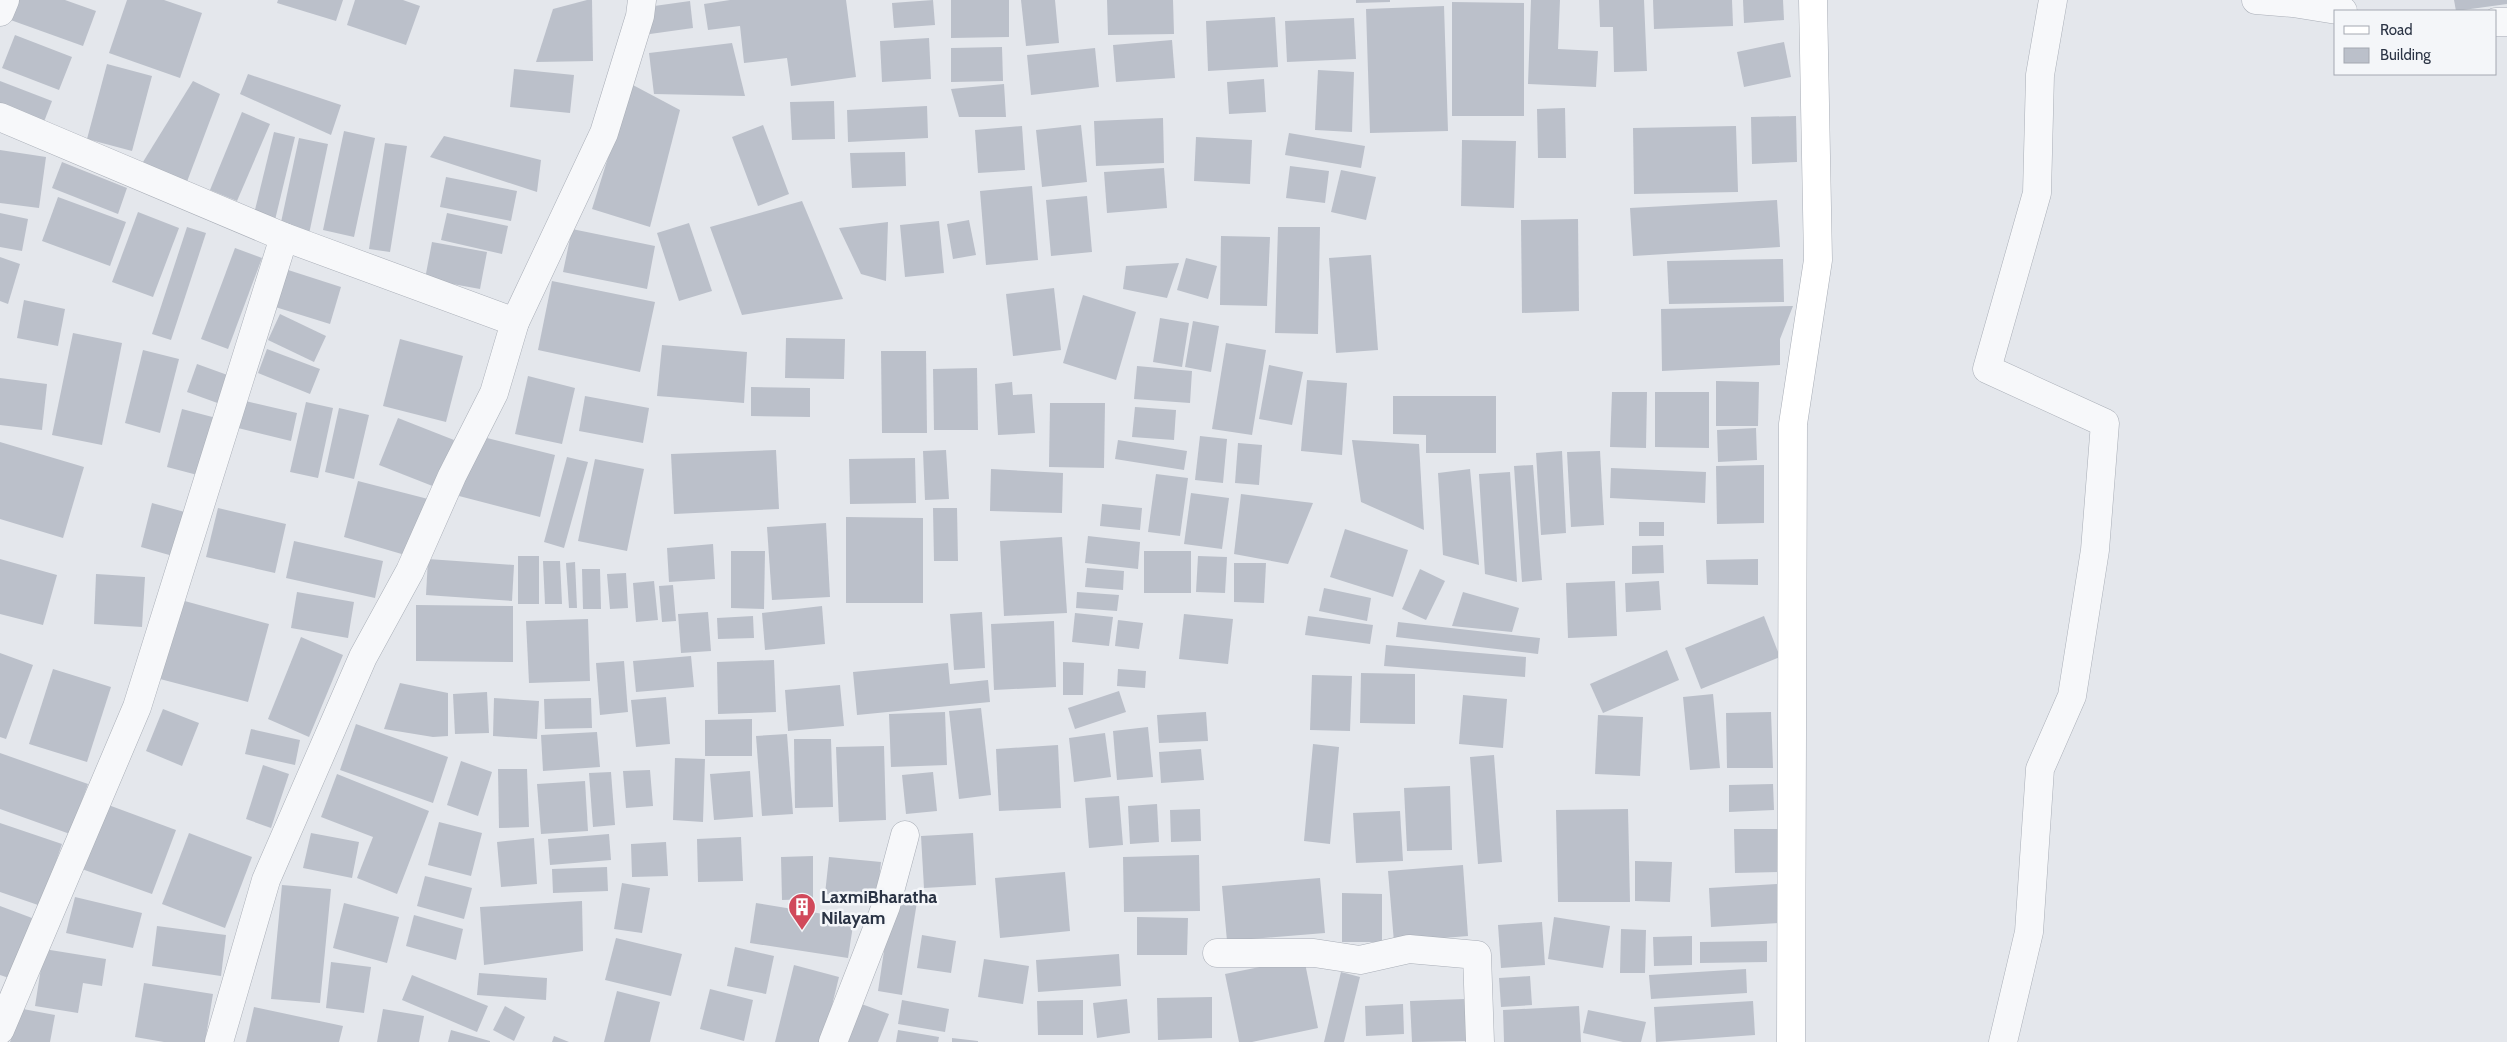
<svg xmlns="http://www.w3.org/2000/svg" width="2507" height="1042" viewBox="0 0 2507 1042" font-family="Cabin,sans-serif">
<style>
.building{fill:#bbc0ca}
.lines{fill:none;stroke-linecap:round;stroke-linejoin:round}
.minor-casing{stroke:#a9aeb7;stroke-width:29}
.secondary-casing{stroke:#a9aeb7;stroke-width:29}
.minor{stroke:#f7f8fa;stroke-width:28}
.secondary{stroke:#fff;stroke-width:28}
.labels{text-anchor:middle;stroke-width:5;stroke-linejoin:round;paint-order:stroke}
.poi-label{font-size:18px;font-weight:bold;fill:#2b3445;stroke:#f4f6f9;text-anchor:start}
</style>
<rect width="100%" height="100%" fill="#e4e7ec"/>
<!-- building -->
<g class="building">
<polygon points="12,0 65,0 96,11 83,46 5,18"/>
<polygon points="127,0 164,0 202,13 180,78 109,53"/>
<polygon points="278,0 343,0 336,21 277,3"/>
<polygon points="355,0 403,0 420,6 406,45 347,25"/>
<polygon points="587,0 592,0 593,61 536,62 553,9"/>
<polygon points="730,0 846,0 856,77 791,86 787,58 744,63 740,26 708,30 704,4"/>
<polygon points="933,0 935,25 894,28 892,3"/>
<polygon points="951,0 1009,0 1009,37 951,38"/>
<polygon points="1021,0 1055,0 1059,43 1026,46"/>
<polygon points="1107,0 1173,0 1174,34 1108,35"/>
<polygon points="1356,0 1390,0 1390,2 1356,3"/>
<polygon points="1531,0 1560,0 1558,49 1598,51 1596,87 1528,84"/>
<polygon points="1599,0 1644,0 1647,71 1614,72 1613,27 1600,27"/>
<polygon points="1653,0 1732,0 1733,26 1654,29"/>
<polygon points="1743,0 1783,0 1784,20 1744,23"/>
<polygon points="2454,0 2507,0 2507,4 2456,11"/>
<polygon points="690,1 693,28 650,34 647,7"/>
<polygon points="1452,2 1524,3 1524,116 1452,116"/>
<polygon points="1444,6 1448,131 1370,133 1366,9"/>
<polygon points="1275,17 1278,67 1208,71 1206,21"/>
<polygon points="1354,18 1356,59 1287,62 1285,21"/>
<polygon points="15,35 72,57 59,90 2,68"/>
<polygon points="929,38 931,79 882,82 880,41"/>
<polygon points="1172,40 1175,78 1116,82 1113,45"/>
<polygon points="1784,42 1791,77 1744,87 1737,52"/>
<polygon points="732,43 745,96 654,94 649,53"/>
<polygon points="1002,47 1003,81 951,82 951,48"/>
<polygon points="1095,48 1099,87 1031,95 1027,55"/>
<polygon points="107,64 152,76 132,151 87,139"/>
<polygon points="514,69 574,75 570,113 510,107"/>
<polygon points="1318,70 1354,72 1352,132 1315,130"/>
<polygon points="248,74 341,105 331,135 240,94"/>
<polygon points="1264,79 1266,112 1229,114 1227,82"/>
<polygon points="0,81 52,101 40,132 0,116"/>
<polygon points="193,81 220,94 185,187 138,170"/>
<polygon points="631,84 680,110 650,227 592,209"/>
<polygon points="1004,84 1006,117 959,117 951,89"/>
<polygon points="834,101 835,139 792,140 790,102"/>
<polygon points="927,106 928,138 848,142 847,110"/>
<polygon points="1565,108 1566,158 1538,158 1537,109"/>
<polygon points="242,112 270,124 237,201 210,190"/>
<polygon points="1796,116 1797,162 1752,164 1751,117"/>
<polygon points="1163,118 1164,163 1096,166 1094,121"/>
<polygon points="763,125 789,194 758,206 732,137"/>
<polygon points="1081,125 1087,182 1042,187 1036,130"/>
<polygon points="1022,126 1025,170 978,173 975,130"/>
<polygon points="1736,126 1738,192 1634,194 1633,128"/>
<polygon points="344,131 375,138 354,237 323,230"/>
<polygon points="274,132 295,137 275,220 254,214"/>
<polygon points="1289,133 1365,146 1361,168 1285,155"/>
<polygon points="444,136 541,160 537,192 430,157"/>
<polygon points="1196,137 1252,140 1250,184 1194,181"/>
<polygon points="299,138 328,144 309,234 280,227"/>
<polygon points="1462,140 1516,141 1514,208 1461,206"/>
<polygon points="385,143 407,146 390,252 369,249"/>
<polygon points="0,150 46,157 39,208 0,203"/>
<polygon points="905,152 906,186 852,188 850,153"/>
<polygon points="62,162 127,188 118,214 52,188"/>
<polygon points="1290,166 1329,171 1325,203 1286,198"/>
<polygon points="1164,168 1167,208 1107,213 1104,172"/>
<polygon points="1341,170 1376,177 1366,220 1331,212"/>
<polygon points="446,177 517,191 511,221 440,207"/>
<polygon points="1032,186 1038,260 986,265 980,191"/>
<polygon points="1087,196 1092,252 1051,256 1046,200"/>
<polygon points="58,197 126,222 110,266 42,241"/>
<polygon points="1777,200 1780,247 1633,256 1630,208"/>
<polygon points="802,201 843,299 742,315 710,227"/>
<polygon points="138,212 179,228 153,297 112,282"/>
<polygon points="0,213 28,219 22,251 0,247"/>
<polygon points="447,213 508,226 502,254 441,240"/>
<polygon points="1578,219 1579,311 1522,313 1521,220"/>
<polygon points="969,220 976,255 953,259 947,224"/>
<polygon points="939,221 944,273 905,277 900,225"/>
<polygon points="888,222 886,281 861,274 839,228"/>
<polygon points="689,223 712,291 679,301 657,233"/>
<polygon points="187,227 206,233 171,340 152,334"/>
<polygon points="1278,227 1320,227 1318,334 1275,333"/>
<polygon points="572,229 655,246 647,289 563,272"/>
<polygon points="1221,236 1270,237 1267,306 1220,305"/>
<polygon points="432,242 487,252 480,289 425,279"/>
<polygon points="235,248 262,258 228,349 201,339"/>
<polygon points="1371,255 1378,350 1336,353 1329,258"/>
<polygon points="0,257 20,264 8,304 0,301"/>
<polygon points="1186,258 1217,266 1208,299 1177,290"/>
<polygon points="1783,259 1784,302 1669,304 1667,261"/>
<polygon points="1179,263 1167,298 1123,289 1126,266"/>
<polygon points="285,269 341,287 330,324 272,306"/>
<polygon points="552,281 655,302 640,372 538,350"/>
<polygon points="1054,288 1061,350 1013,356 1006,294"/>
<polygon points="1083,295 1136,312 1116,380 1063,363"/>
<polygon points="24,300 65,309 58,346 17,338"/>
<polygon points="1793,306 1780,339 1780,365 1662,371 1661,309"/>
<polygon points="280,314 326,336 314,362 268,340"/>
<polygon points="1160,318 1189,323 1182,367 1153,362"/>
<polygon points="1193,321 1219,326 1211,372 1185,367"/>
<polygon points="73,333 122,343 102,445 52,435"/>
<polygon points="786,338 845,339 844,379 785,378"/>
<polygon points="400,339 463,356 446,422 383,406"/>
<polygon points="1226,343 1266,350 1252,435 1212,429"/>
<polygon points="662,345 747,352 744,403 657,396"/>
<polygon points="267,349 320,369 310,394 258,373"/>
<polygon points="143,350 179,359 160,433 125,423"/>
<polygon points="881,351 926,351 927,433 882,433"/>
<polygon points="197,364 233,377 223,405 187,392"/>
<polygon points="1269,365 1303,372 1292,425 1259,419"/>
<polygon points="1137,366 1192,371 1190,403 1134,399"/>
<polygon points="977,368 978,430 934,430 933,369"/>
<polygon points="528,376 575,388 562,444 515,434"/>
<polygon points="0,378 47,384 42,430 0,425"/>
<polygon points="1307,380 1347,383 1342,455 1301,451"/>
<polygon points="1716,381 1759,382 1758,426 1716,426"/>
<polygon points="1012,382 1013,395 1032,394 1035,433 998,435 995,384"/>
<polygon points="751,387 810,388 810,417 751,416"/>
<polygon points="1612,392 1647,392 1646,448 1610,447"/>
<polygon points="1655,392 1709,392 1709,448 1655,447"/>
<polygon points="585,396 649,408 643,443 579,431"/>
<polygon points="1393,396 1496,396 1496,453 1426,453 1426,435 1393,434"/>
<polygon points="241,400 297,413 291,441 234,427"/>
<polygon points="306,402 333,408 318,478 290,472"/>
<polygon points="1050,403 1105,403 1104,468 1049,467"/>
<polygon points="1135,407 1176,410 1174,440 1132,437"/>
<polygon points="339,408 369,415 354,479 325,472"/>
<polygon points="182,409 220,419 205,477 167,467"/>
<polygon points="398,418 454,440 435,487 379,465"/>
<polygon points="1756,428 1757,460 1718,462 1717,430"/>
<polygon points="475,435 555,455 540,517 459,496"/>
<polygon points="1200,436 1227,439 1223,483 1195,480"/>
<polygon points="1118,440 1187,451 1184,470 1115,459"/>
<polygon points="1352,440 1419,444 1424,530 1361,502"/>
<polygon points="0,442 84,467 63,538 0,519"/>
<polygon points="1238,443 1262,445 1259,485 1235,483"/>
<polygon points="776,450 779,509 674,514 671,454"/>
<polygon points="946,450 949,499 925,500 923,451"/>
<polygon points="1562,451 1566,533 1541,535 1536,453"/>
<polygon points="1600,451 1604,525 1571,527 1567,452"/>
<polygon points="567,457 588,462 564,548 544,542"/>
<polygon points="915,458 916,503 850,504 849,459"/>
<polygon points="595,459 644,469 627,551 578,541"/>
<polygon points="1533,465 1542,580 1522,582 1514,466"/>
<polygon points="1764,465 1764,523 1717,524 1716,466"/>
<polygon points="1611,468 1706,472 1705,503 1610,498"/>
<polygon points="991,469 1063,473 1062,513 990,511"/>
<polygon points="1470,469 1479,565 1443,555 1438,473"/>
<polygon points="1510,472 1517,582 1485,574 1479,474"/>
<polygon points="1156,474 1188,478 1180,536 1148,532"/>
<polygon points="358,481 432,500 405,555 344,537"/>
<polygon points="1191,493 1229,498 1222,549 1184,544"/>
<polygon points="1241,494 1313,503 1288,564 1234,554"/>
<polygon points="152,503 192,514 180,558 141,547"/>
<polygon points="1102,504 1142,508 1140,530 1100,526"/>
<polygon points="218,508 286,524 275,573 206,557"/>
<polygon points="933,508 957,508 958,561 934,561"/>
<polygon points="846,517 923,518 923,603 846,603"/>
<rect x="1639" y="522" width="25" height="14"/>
<polygon points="826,523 830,597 772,600 767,527"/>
<polygon points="1345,529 1408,550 1393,597 1330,577"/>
<polygon points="1088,536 1140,542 1138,569 1085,563"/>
<polygon points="1062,537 1067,613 1004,616 1000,541"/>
<polygon points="294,541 383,561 375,598 286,578"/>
<polygon points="713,544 715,579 669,582 667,548"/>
<polygon points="1663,545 1664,573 1632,574 1632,546"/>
<polygon points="731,551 765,551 764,609 731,608"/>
<rect x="1144" y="551" width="47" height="42"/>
<rect x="518" y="556" width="21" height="48"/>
<polygon points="1198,556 1227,557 1225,593 1196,592"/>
<polygon points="0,559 57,575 43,625 0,614"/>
<polygon points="428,559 514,565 512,601 426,595"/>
<polygon points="1758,559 1758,585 1707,584 1706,560"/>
<polygon points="543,561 560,561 562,604 545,604"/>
<polygon points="575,562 577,608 569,608 566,563"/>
<polygon points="1234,563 1266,563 1264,603 1234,602"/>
<polygon points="1087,568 1124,571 1123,590 1085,587"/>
<polygon points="582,569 600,569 601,609 583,609"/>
<polygon points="1420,569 1445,581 1426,620 1402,609"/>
<polygon points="626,573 628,608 610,609 607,574"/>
<polygon points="96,574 145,577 142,627 94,624"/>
<polygon points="654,581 658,620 636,622 633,583"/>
<polygon points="1615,581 1617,636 1568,638 1566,583"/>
<polygon points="1659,581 1661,610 1626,612 1625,583"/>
<polygon points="673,585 676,621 662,622 659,586"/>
<polygon points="1324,588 1371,598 1367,621 1319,611"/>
<polygon points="297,592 354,602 348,638 291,628"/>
<polygon points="1077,592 1119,595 1117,611 1076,608"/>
<polygon points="1463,592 1519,608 1512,632 1452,626"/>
<polygon points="181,600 269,624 248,702 160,679"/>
<polygon points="416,605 513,606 513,662 416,661"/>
<polygon points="822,606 825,644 765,650 762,613"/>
<polygon points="708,612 711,651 681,653 678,614"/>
<polygon points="982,612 985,668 954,670 950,614"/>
<polygon points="1075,613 1113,617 1109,646 1072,642"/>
<polygon points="1184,614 1233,619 1228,664 1179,659"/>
<polygon points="753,616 754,638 718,639 717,618"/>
<polygon points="1308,616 1373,625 1370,644 1305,635"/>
<polygon points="1764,616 1780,657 1701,689 1685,648"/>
<polygon points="588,619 590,681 529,683 526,621"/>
<polygon points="1118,620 1143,623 1139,649 1115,646"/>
<polygon points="1054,621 1056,687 994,690 991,624"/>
<polygon points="1398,622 1540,638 1538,654 1396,637"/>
<polygon points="301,637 343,655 309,737 268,719"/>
<polygon points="1386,645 1526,657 1525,677 1384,666"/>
<polygon points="1667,650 1679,680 1603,713 1590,684"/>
<polygon points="0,653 33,665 6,739 0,737"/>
<polygon points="691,656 694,687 636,692 633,661"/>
<polygon points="774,660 776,712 718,714 717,662"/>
<polygon points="624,661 628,712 600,715 596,663"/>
<polygon points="1063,662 1084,663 1083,695 1063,695"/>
<polygon points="948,663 950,684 988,680 990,702 857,715 853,672"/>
<polygon points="53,669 111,687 87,762 29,744"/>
<polygon points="1118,669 1146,671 1145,688 1117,686"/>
<polygon points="1361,673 1415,674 1415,724 1360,723"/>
<polygon points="1312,675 1352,676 1350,731 1310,730"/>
<polygon points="400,683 448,693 448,736 433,737 384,729"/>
<polygon points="840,685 844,726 788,731 785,690"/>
<polygon points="1119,691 1126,712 1075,729 1068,708"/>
<polygon points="487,692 489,733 455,734 453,694"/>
<polygon points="1713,694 1720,768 1690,770 1683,697"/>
<polygon points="1463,695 1507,699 1503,748 1459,744"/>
<polygon points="666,697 670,744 636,747 631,700"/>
<polygon points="494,698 539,701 537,739 493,736"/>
<polygon points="591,698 592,728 545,729 544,699"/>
<polygon points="981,708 991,795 959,799 949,711"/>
<polygon points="163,709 199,723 182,766 146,751"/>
<polygon points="945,712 947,765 891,767 889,714"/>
<polygon points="1206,712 1208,741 1159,743 1157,715"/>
<polygon points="1771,712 1773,768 1727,768 1726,713"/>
<polygon points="1598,715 1643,717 1640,776 1595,774"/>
<polygon points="752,719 752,756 705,756 705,720"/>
<polygon points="356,724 448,757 433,803 340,770"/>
<polygon points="1148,727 1153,777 1117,780 1113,731"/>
<polygon points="251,729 300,740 295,765 245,754"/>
<polygon points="597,732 600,767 543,771 541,735"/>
<polygon points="1105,733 1111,777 1074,782 1069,738"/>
<polygon points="787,734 793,814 762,816 756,736"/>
<polygon points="794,739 831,739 833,807 795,808"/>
<polygon points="1313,744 1339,747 1330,844 1304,841"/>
<polygon points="1058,745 1061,808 999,811 996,749"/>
<polygon points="884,746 886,820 839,822 836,747"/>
<polygon points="1201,749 1204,780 1161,783 1159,752"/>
<polygon points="0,753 88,784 70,834 0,809"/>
<polygon points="1494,755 1502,862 1478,864 1470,757"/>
<polygon points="675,758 705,759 703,822 673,820"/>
<polygon points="461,761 492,772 478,816 447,805"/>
<polygon points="263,765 289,774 271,828 246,819"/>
<polygon points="498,769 527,769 529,827 499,828"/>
<polygon points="650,770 653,806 626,808 623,771"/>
<polygon points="750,771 753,817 714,820 710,774"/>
<polygon points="611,772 615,825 593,827 589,773"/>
<polygon points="933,772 937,811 906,814 902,775"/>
<polygon points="337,774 429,811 397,894 357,878 373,837 321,817"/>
<polygon points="585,781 588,831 541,834 537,784"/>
<polygon points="1773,784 1774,810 1729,812 1729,785"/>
<polygon points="1450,786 1452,850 1407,851 1404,788"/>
<polygon points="1119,796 1123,845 1089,848 1085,798"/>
<polygon points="103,803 176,830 152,894 79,868"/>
<polygon points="1157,804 1159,842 1130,844 1128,806"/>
<polygon points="1200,809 1201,841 1171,842 1170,810"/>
<polygon points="1628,809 1630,902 1558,902 1556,810"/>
<polygon points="1400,811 1403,861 1356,863 1353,813"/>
<polygon points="439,822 482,833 471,876 428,865"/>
<polygon points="0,823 62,844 41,906 0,892"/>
<polygon points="1734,829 1778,829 1779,872 1735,873"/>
<polygon points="189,833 252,857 225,928 162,904"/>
<polygon points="311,833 359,842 352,878 303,868"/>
<polygon points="973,833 976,885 924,888 921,836"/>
<polygon points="609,834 611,860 550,865 548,839"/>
<polygon points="741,837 743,881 698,882 697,839"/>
<polygon points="534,838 537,884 501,887 497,842"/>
<polygon points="666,842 668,876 632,877 631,844"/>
<polygon points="1199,855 1200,911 1124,912 1123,857"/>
<polygon points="813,856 813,899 782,900 781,857"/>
<polygon points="829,857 881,862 877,899 825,894"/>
<polygon points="1635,861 1672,862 1670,902 1635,901"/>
<polygon points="1463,865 1468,936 1394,942 1388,871"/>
<polygon points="607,867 608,891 553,893 552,869"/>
<polygon points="1065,872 1070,931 1000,938 995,878"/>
<polygon points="425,876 472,888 464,919 417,906"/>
<polygon points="1320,878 1325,933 1227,941 1222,886"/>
<polygon points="622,883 650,888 642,933 614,929"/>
<polygon points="1777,884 1779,923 1711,927 1709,888"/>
<polygon points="282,885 331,889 320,1003 271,999"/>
<polygon points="1342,893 1382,894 1382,942 1342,942"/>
<polygon points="75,897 142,913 133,948 66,933"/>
<polygon points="892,898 917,902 902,995 878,991"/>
<polygon points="582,901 583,951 484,965 480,907"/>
<polygon points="344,903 399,917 387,963 333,948"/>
<polygon points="756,903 854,919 848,958 750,943"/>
<polygon points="0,906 32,918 9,978 0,975"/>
<polygon points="414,915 463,929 456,960 406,946"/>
<polygon points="1137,917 1188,918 1187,955 1137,955"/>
<polygon points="1554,917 1610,926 1603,968 1548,959"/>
<polygon points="1542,922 1545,965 1501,968 1498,925"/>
<polygon points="157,926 226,935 221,976 152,966"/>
<polygon points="1621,929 1646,930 1645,973 1620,973"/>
<polygon points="922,935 956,941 951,973 917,968"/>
<polygon points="1692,936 1692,965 1654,966 1653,937"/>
<polygon points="616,938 682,954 671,996 605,980"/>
<polygon points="1767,941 1767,962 1700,963 1700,942"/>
<polygon points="735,947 774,956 766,994 727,986"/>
<polygon points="44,949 106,959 102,986 83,983 78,1013 35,1006"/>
<polygon points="1119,954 1121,986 1038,992 1036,960"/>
<polygon points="1304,958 1318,1028 1252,1042 1239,1042 1225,974"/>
<polygon points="984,959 1029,966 1023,1004 978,997"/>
<polygon points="331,962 371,967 364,1013 326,1008"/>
<polygon points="794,965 839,977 823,1042 775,1042"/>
<polygon points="1746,969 1747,993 1651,999 1649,975"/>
<polygon points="1341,972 1360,977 1344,1042 1324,1042"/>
<polygon points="479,973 547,978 546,1000 477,995"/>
<polygon points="412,975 488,1006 477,1032 402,1000"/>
<polygon points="1530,976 1532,1005 1501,1007 1499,978"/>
<polygon points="144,983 213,994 205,1042 164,1042 135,1037"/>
<polygon points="710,989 753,1000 744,1041 700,1029"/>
<polygon points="617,991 660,1002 650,1042 604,1042"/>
<polygon points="1212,997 1212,1038 1158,1040 1157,998"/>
<polygon points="1127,999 1130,1033 1097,1038 1093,1003"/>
<polygon points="1465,999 1467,1041 1412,1042 1410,1001"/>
<polygon points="902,1000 949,1009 945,1032 898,1024"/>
<polygon points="1083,1000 1083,1035 1038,1035 1037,1001"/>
<polygon points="1753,1001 1755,1035 1656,1042 1654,1007"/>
<polygon points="856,1002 889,1014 878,1042 841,1042"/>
<polygon points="1403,1004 1404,1034 1366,1036 1365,1006"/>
<polygon points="505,1006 525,1017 514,1041 493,1030"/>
<polygon points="1579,1006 1581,1042 1504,1042 1503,1010"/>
<polygon points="254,1007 343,1026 339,1042 246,1042"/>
<polygon points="23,1009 55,1015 50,1042 10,1042"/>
<polygon points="383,1009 424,1016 419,1042 377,1042"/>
<polygon points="1588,1010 1646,1022 1641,1042 1623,1042 1583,1033"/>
<polygon points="451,1030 490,1041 490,1042 448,1042"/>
<polygon points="898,1030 939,1037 938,1042 896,1042"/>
<polygon points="554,1036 569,1042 552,1042"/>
<polygon points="952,1038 978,1041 978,1042 952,1042"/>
</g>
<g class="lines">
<defs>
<g id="minor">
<polyline points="2256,0 2293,3 2343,11"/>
<polyline points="0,12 5,0"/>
<polyline points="2496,22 2507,22"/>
<polyline points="0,117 284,237 515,322"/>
<polyline points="1217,953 1314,953 1360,960 1409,949 1477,955 1480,1042"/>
<polyline points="0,1030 137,707 284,237"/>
<polyline points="219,1042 266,880 363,657 410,571 452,476 494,393 515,322 604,133 640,16 642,0"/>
<polyline points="833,1042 886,906 905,835"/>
<polyline points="2003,1042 2029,932 2040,769 2072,696 2095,550 2105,423 1987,369 2037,193 2040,75 2053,0"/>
</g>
<polyline id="secondary" points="1791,1042 1793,424 1818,260 1813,0"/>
</defs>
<!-- minor casing -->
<use href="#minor" class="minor-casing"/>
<!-- secondary casing -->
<use href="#secondary" class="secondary-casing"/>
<!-- minor -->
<use href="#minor" class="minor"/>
<!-- secondary -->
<use href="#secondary" class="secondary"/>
</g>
<!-- icons -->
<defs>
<symbol id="building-pin" viewBox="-11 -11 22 30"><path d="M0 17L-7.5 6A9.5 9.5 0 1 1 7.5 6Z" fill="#d1495b" stroke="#f4f6f9"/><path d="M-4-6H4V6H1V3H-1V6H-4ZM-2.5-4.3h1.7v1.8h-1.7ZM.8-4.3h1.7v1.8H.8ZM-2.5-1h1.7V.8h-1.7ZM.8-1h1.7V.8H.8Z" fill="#fff"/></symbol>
</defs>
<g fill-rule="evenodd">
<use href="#building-pin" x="786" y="891" width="32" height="43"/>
</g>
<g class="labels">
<!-- poi labels -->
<g class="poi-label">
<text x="821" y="903">LaxmiBharatha<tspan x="821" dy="21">Nilayam</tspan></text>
</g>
</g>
<!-- legend -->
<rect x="2334" y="10" width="162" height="65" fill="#f4f6f9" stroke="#a4a8b1"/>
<rect x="2344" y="26" width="25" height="8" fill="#ffffff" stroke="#a4a8b1"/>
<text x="2380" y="35" font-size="15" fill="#2b3445">Road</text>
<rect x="2344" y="48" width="25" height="15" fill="#bbc0ca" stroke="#a4a8b1"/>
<text x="2380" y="60" font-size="15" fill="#2b3445">Building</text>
</svg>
